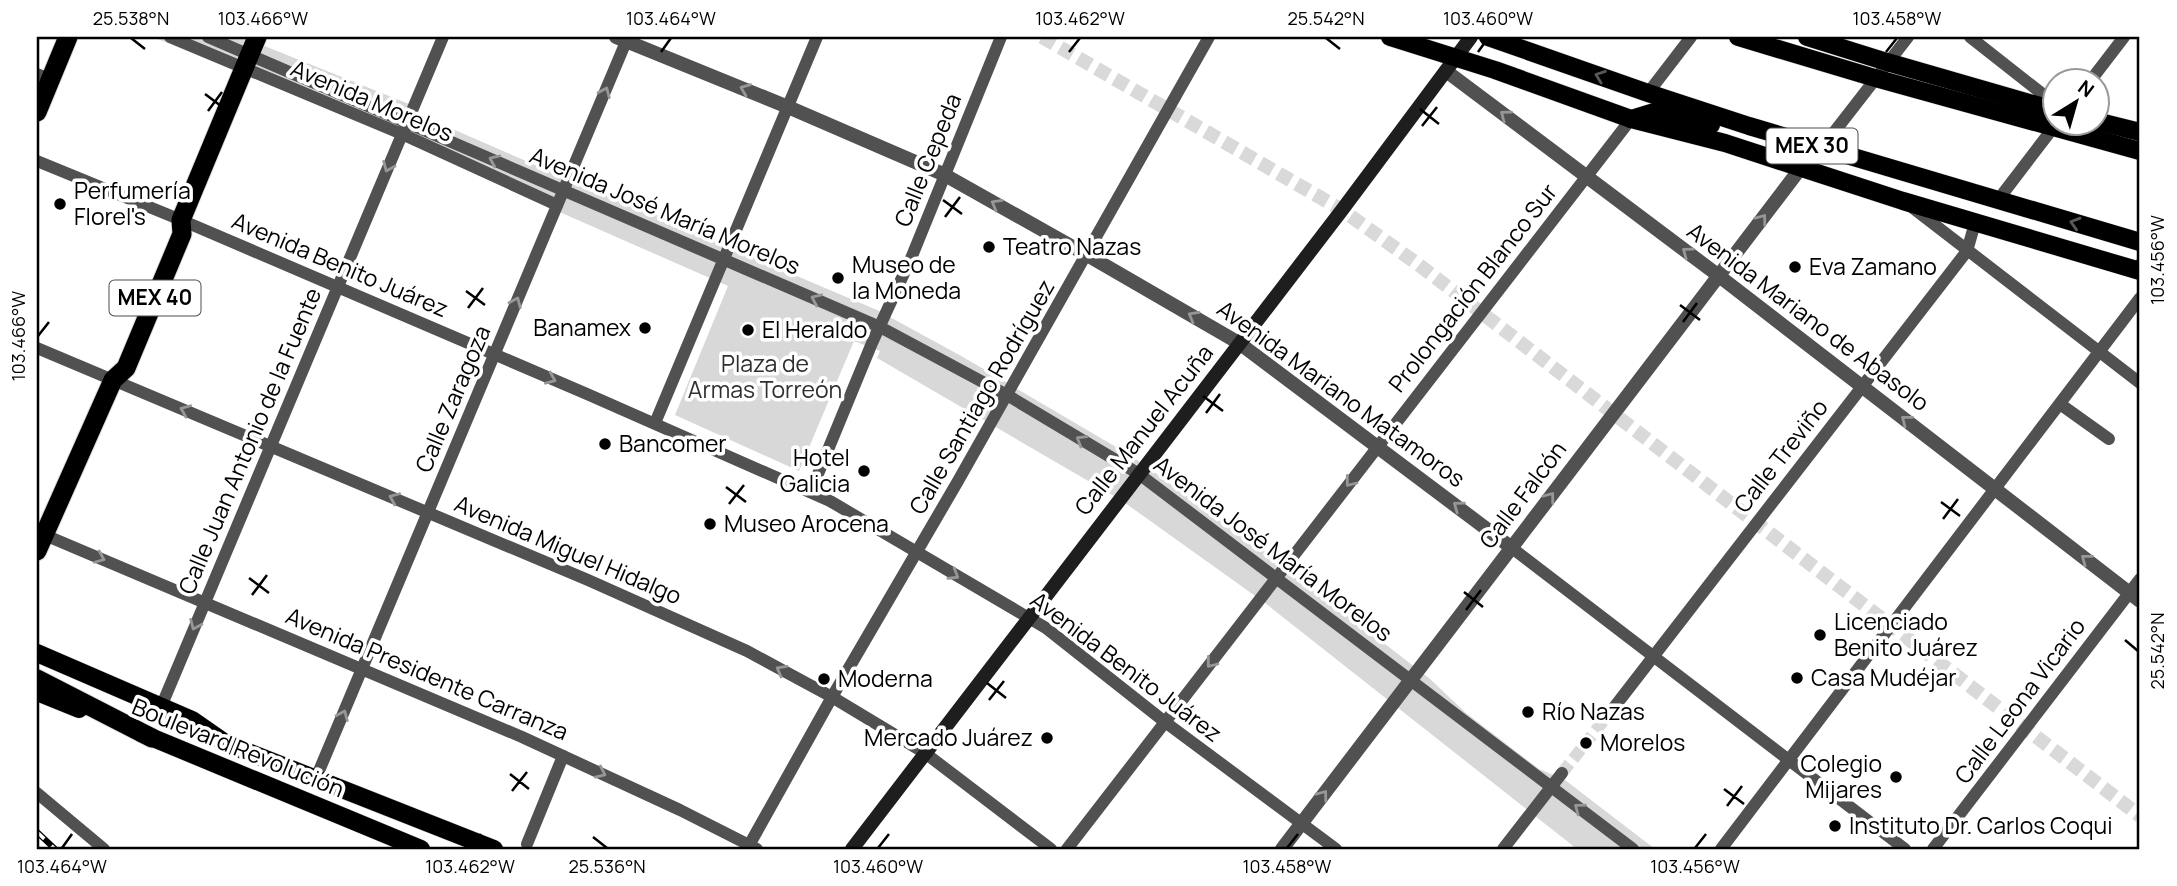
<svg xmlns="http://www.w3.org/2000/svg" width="2177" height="886" viewBox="0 0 2177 886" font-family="Manrope,sans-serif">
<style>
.green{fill:#d8d8d8}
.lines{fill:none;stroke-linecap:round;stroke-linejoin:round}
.minor-tunnel{stroke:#d9d9d9;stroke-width:12;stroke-dasharray:12 6;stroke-linecap:butt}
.tertiary-tunnel{stroke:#d9d9d9;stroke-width:14;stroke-dasharray:14 7;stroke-linecap:butt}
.primary-casing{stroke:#dbdbdb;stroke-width:19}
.trunk-casing{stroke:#dbdbdb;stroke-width:21}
.minor{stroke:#515151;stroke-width:12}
.tertiary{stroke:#515151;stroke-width:14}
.secondary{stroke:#1e1e1e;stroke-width:14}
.primary{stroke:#000;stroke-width:18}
.trunk{stroke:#000;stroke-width:19}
.rail-casing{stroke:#000;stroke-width:6}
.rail{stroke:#fff;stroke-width:3.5;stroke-dasharray:10;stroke-linecap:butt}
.oneway{stroke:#595959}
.oneway2{stroke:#979797}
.ticks{fill:none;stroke:#000;stroke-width:2.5}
.poi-dot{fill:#000;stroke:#fff;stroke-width:2.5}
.labels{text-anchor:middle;stroke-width:7;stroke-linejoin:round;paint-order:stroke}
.shield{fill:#fff;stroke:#4c4c4c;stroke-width:2}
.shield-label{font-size:21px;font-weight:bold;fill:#000}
.street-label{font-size:23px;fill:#000;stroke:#fff}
.poi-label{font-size:23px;fill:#000;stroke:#fff;text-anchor:start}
.park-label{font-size:23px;fill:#2f2f2f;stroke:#fff}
.neatline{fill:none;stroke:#000;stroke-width:2.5}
.ticks-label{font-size:18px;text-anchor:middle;fill:#000}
</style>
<rect width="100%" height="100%" fill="#fff"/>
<!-- green -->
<polygon class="green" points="153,37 242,37 409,104 425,117 549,171 556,169 721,244 877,310 963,357 1133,457 1274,558 1429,678 1466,713 1539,769 1565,780 1655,849 1577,849 1265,603 1121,500 877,358 880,351 854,341 799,471 675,415 728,286 564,214 408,142"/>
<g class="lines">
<!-- minor-tunnel -->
<polyline class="minor-tunnel" points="1562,773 1612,710"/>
<!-- tertiary-tunnel -->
<polyline class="tertiary-tunnel" points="1042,37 1342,210 1419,265 2140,816"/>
<defs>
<g id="primary">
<polyline points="1390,37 1495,70 1631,119 1725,143 1903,201 2140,271"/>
<polyline points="1488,37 1648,93 1749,126 2140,242"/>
<polyline points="1738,37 1875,78 2140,151"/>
<polyline points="1807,37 1887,62 2054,110"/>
<polyline points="1631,119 1657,111 1711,125"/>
<polyline points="2096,121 2140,132"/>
<polyline points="37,653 192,720 225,743 494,849"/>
<polyline points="37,692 79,709"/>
<polyline points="141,733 421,849"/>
</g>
<g id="trunk">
<polyline points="37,112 68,37"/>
<polyline points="37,551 113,380 126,368 182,234 181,220 257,37"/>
<polyline points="37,679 152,738"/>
</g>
</defs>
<!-- primary casing -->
<use href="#primary" class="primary-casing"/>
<!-- trunk casing -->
<use href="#trunk" class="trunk-casing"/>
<!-- minor -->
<g class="minor">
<polyline points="170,37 402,134 557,205"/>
<polyline points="208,37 880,327 1007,395 1139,474 1633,849"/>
<polyline points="1970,37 2054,103"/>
<polyline points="37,74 50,79"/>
<polyline points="2091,80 2124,37"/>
<polyline points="1648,93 1691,37"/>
<polyline points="1821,149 1908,37"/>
<polyline points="37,161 181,220 587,394 830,501 1046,628 1165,722 1336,849"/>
<polyline points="1998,200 2053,128"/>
<polyline points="1909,205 2140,383"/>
<polyline points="37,348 588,580 747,651 832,697 925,753 1051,849"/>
<polyline points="2060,404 2109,439"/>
<polyline points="655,423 817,37"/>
<polyline points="811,491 872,343 912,256 1001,37"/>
<polyline points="40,533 522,737 680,810 757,849"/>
<polyline points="1512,548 1905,849"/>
<polyline points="161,707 443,37"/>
<polyline points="1612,710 1967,251 1975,223"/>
<polyline points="316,778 628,37"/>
<polyline points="37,793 104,849"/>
<polyline points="527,844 563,756"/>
<polyline points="747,849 832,697 958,481 1209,37"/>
<polyline points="1067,849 1631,119"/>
<polyline points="1503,849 1562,773"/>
<polyline points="1721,849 2140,298"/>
<polyline points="1933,849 2140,579"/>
</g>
<!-- tertiary -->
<g class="tertiary">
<polyline points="616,37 788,107 943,174 1087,255 1239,343 1512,548"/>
<polyline points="1446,71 1719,276 2140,601"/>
<polyline points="1282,849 1800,169"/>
</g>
<!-- secondary -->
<polyline class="secondary" points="852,849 1342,210 1471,37"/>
<!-- primary -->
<use href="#primary" class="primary"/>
<!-- trunk -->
<use href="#trunk" class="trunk"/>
<defs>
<polyline id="rail" points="37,832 55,849"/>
</defs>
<!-- rail casing -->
<use href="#rail" class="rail-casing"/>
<!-- rail -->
<use href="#rail" class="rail"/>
</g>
<!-- one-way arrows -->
<defs><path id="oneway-chevron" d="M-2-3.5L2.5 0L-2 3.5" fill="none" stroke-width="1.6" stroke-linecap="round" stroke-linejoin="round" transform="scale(1.75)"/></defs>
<g class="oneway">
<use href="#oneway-chevron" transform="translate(1600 76) rotate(-160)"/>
<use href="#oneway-chevron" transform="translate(2075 223) rotate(-163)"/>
</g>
<g class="oneway2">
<use href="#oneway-chevron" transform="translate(745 89) rotate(-158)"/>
<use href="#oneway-chevron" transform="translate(605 92) rotate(-67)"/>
<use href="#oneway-chevron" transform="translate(1505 115) rotate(-143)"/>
<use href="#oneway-chevron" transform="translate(494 160) rotate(-156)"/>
<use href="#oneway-chevron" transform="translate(388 167) rotate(113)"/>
<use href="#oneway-chevron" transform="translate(996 204) rotate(-150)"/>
<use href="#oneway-chevron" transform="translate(1762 219) rotate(-53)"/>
<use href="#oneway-chevron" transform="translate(1687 252) rotate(-143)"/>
<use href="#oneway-chevron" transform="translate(816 299) rotate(-156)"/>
<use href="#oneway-chevron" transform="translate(516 302) rotate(-67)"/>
<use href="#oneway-chevron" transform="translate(1193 316) rotate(-150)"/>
<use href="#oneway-chevron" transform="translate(551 379) rotate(23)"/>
<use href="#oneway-chevron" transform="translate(185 410) rotate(-157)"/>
<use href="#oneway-chevron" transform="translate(1906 420) rotate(-142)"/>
<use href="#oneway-chevron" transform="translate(1081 440) rotate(-149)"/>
<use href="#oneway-chevron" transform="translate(1350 482) rotate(128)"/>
<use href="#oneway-chevron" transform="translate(1550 497) rotate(-53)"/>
<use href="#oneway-chevron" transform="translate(394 498) rotate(-157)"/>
<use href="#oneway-chevron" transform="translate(1458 506) rotate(-143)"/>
<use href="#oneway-chevron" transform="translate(100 558) rotate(23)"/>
<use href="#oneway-chevron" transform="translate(2086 559) rotate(-142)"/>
<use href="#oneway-chevron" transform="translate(954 575) rotate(31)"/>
<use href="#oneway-chevron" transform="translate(195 625) rotate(113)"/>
<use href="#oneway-chevron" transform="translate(1211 663) rotate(128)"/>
<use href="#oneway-chevron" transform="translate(781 670) rotate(-151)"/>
<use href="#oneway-chevron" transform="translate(343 715) rotate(-67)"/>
<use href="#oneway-chevron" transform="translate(601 773) rotate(25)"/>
<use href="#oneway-chevron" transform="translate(1323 795) rotate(-53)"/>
<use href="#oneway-chevron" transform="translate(1579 808) rotate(-143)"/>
</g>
<!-- ticks -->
<path class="ticks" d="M131 38 145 49M1326 38 1340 49M252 52 263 38M661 52 671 38M1069 52 1080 38M1478 52 1488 38M1886 52 1897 38M205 94 225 109M1420 109 1439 124M208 111 222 92M1422 126 1437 107M943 200 962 214M945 217 960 197M2128 274 2138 260M466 291 485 305M1680 305 1700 320M468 308 483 288M1683 322 1697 303M38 336 49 322M1203 396 1223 411M1206 413 1220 394M726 487 746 502M1941 502 1960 516M729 504 744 485M1943 519 1958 499M249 578 269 593M1464 592 1483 607M252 595 267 575M1466 610 1481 590M2125 640 2138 651M987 683 1006 698M989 700 1004 681M510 774 529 789M1724 789 1744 804M512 791 527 772M1727 806 1742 786M593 837 607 848M62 848 72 834M470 848 481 834M878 848 889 834M1287 848 1298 834M1695 848 1706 834"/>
<!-- markers -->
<g class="poi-dot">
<circle cx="60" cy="204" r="7"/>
<circle cx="989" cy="247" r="7"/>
<circle cx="1795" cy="267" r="7"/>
<circle cx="838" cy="278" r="7"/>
<circle cx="645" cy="328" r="7"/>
<circle cx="748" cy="330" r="7"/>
<circle cx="605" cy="444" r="7"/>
<circle cx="864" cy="471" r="7"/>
<circle cx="710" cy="524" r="7"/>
<circle cx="1820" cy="635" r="7"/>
<circle cx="1797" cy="678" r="7"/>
<circle cx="824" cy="679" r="7"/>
<circle cx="1528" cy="712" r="7"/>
<circle cx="1047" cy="738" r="7"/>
<circle cx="1586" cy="743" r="7"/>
<circle cx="1896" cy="777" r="7"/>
<circle cx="1835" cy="826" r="7"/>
</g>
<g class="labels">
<!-- shield labels -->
<g class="shield">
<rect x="1766.5" y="128.5" width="91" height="35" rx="5"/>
<rect x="109.5" y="280.5" width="91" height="35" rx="5"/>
</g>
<g class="shield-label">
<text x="1812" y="153">MEX 30</text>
<text x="155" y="305">MEX 40</text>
</g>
<!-- street labels -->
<g class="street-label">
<text transform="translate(372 101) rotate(23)" y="8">Avenida Morelos</text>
<text transform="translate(928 160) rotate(-68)" y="8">Calle Cepeda</text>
<text transform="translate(665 211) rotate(23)" y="8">Avenida José María Morelos</text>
<text transform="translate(340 265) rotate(23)" y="8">Avenida Benito Juárez</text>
<text transform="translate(1473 288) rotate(-52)" y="8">Prolongación Blanco Sur</text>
<text transform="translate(1808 317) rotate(37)" y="8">Avenida Mariano de Abasolo</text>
<text transform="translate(1341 394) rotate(36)" y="8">Avenida Mariano Matamoros</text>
<text transform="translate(982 397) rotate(-60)" y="8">Calle Santiago Rodríguez</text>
<text transform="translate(453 399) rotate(-67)" y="8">Calle Zaragoza</text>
<text transform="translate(1144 430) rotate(-52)" y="8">Calle Manuel Acuña</text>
<text transform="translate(250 441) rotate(-67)" y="8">Calle Juan Antonio de la Fuente</text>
<text transform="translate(1781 456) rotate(-52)" y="8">Calle Treviño</text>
<text transform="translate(1523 495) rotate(-53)" y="8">Calle Falcón</text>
<text transform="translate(1273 549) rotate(37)" y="8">Avenida José María Morelos</text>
<text transform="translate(568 550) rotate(23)" y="8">Avenida Miguel Hidalgo</text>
<text transform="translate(1126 667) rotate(37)" y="8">Avenida Benito Juárez</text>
<text transform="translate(427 674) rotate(23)" y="8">Avenida Presidente Carranza</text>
<text transform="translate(2020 701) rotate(-53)" y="8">Calle Leona Vicario</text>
<text transform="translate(238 748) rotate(22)" y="8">Boulevard Revolución</text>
</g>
<!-- poi labels -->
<g class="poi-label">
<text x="74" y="199">Perfumería<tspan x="74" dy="26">Florel's</tspan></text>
<text x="1003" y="255">Teatro Nazas</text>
<text x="852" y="273">Museo de<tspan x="852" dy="26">la Moneda</tspan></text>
<text x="1809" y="275">Eva Zamano</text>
<text x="631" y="336" text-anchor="end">Banamex</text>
<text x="762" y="338">El Heraldo</text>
<text x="619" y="452">Bancomer</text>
<text x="850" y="466" text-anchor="end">Hotel<tspan x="850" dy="26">Galicia</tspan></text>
<text x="724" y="532">Museo Arocena</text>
<text x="1834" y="630">Licenciado<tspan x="1834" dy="26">Benito Juárez</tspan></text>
<text x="1811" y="686">Casa Mudéjar</text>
<text x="838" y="687">Moderna</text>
<text x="1542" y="720">Río Nazas</text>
<text x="1033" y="746" text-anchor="end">Mercado Juárez</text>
<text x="1600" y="751">Morelos</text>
<text x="1882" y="772" text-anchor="end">Colegio<tspan x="1882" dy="26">Mijares</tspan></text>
<text x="1849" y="834">Instituto Dr. Carlos Coqui</text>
</g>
<!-- park labels -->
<g class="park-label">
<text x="765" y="372">Plaza de<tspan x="765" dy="26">Armas Torreón</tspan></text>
</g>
</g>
<!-- border -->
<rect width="2177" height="886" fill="none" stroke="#ffffff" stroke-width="77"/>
<!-- north arrow -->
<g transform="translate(2076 102) rotate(37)"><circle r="33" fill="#ffffff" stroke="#999999" stroke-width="2"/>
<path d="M0-5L12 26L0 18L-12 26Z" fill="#000000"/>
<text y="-10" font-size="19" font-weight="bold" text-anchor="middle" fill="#000000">N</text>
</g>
<rect x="38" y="38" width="2100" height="810" class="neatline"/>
<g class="ticks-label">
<text x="131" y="25">25.538°N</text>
<text x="263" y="25">103.466°W</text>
<text x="671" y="25">103.464°W</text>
<text x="1080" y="25">103.462°W</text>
<text x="1326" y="25">25.542°N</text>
<text x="1488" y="25">103.460°W</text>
<text x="1897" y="25">103.458°W</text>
<text transform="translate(2158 260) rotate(-90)" y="6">103.456°W</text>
<text transform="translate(19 336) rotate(-90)" y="6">103.466°W</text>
<text transform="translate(2158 651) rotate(-90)" y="6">25.542°N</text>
<text x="62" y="873">103.464°W</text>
<text x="470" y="873">103.462°W</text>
<text x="607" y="873">25.536°N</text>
<text x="878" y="873">103.460°W</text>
<text x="1287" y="873">103.458°W</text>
<text x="1695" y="873">103.456°W</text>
</g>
</svg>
